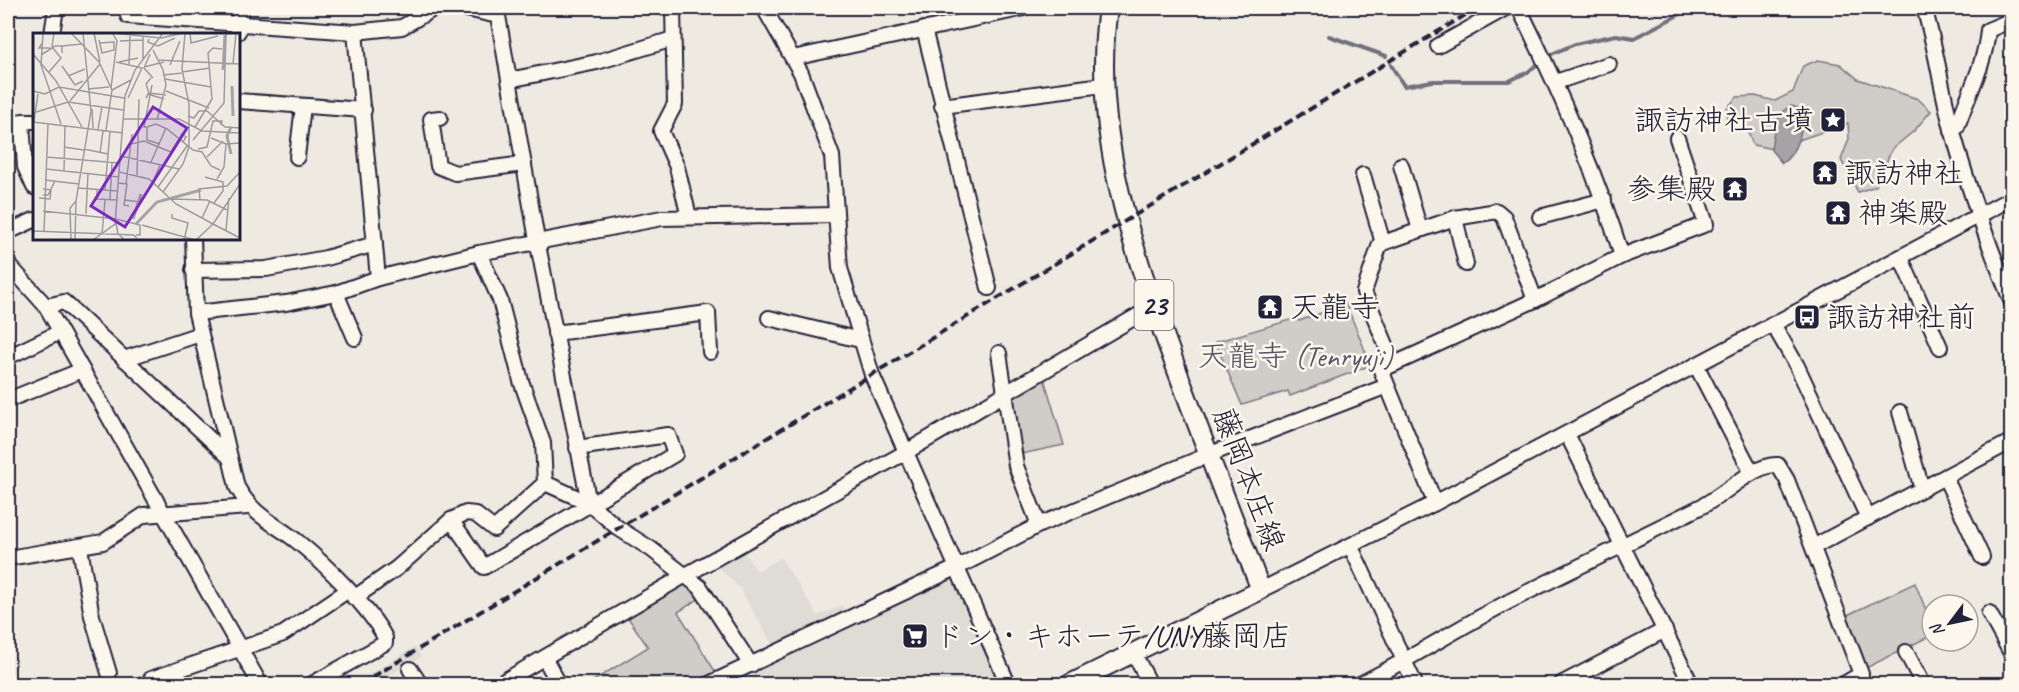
<svg xmlns="http://www.w3.org/2000/svg" width="2019" height="692" viewBox="0 0 2019 692" font-family="Caveat,'Klee One',sans-serif">
<style>
.built{fill:#dfdbd5}
.green{fill:#d0cdc9;stroke:#797882;stroke-width:1.5}
.water{fill:#a6a3a7;stroke:#716f7c;stroke-width:1.5}
.lines{fill:none;stroke-linecap:round;stroke-linejoin:round}
.stream{stroke:#716f7c;stroke-width:4}
.minor-casing{stroke:#22223b;stroke-width:18}
.major-casing{stroke:#22223b;stroke-width:22}
.minor{stroke:#fbf7ec;stroke-width:14}
.major{stroke:#fbf7ec;stroke-width:18}
.rail{stroke:#22223b;stroke-width:4;stroke-dasharray:9 4.5;stroke-linecap:butt}
.labels{text-anchor:middle;stroke-width:5;stroke-linejoin:round;paint-order:stroke}
.shield{fill:#fbf7ec;stroke:#636270;stroke-width:1.5}
.shield-label{font-size:28px;font-weight:bold;fill:#22223b}
.poi-label{font-size:30px;fill:#22223b;stroke:#fbf7ec;text-anchor:start}
.park-label{font-size:30px;fill:#565566;stroke:#fbf7ec}
.street-label{font-size:30px;fill:#22223b;stroke:#fbf7ec}
.inset-river{fill:none;stroke:#a6a3a7;stroke-width:3}
.inset-road{fill:none;stroke:#9c9a9f;stroke-width:1.5}
.view{fill:#7b2cbf;fill-opacity:0.15;stroke:#7b2cbf;stroke-width:3}
.inset-edge{fill:none;stroke:#22223b;stroke-width:3}
</style>
<rect width="100%" height="100%" fill="#eeeae2"/>
<filter id="ink" filterUnits="userSpaceOnUse"><feTurbulence type="fractalNoise" baseFrequency=".0167" numOctaves="2"/><feDisplacementMap in="SourceGraphic" scale="12" xChannelSelector="R" yChannelSelector="G"/><feConvolveMatrix kernelMatrix="1 2 1 2 8 2 1 2 1" color-interpolation-filters="sRGB"/></filter>
<g filter="url(#ink)">
<!-- built -->
<g class="built">
<polygon points="743,551 757,571 781,558 818,616 842,605 850,622 953,572 1002,684 757,684 750,670 779,656 739,587 716,565"/>
<polygon points="415,647 421,657 375,684 353,684"/>
</g>
<!-- green -->
<g class="green">
<polygon points="1818,60 1840,64 1858,79 1918,99 1931,111 1914,131 1892,149 1876,186 1858,192 1841,160 1849,139 1848,123 1773,149 1753,145 1745,124 1727,119 1726,109 1737,97 1755,96 1775,101 1793,92 1803,66"/>
<polygon points="1346,304 1371,365 1290,396 1288,391 1242,405 1215,342 1297,318 1299,321"/>
<polygon points="1044,378 1064,445 1021,454 1011,397"/>
<polygon points="684,582 702,597 678,612 718,676 702,684 588,684 648,647 627,616"/>
<polygon points="1915,583 1932,625 1932,635 1864,669 1843,617"/>
</g>
<!-- water -->
<path class="water" d="M1791 106 1801 109C1807 123 1795 156 1782 163L1771 150C1773 134 1775 113 1791 106Z"/>
<g class="lines">
<!-- stream -->
<g class="stream">
<polyline points="1329,36 1386,56"/>
<polyline points="1391,65 1404,86 1433,81 1509,81 1528,72 1547,56 1575,44 1616,35 1634,38 1692,8"/>
</g>
<defs>
<g id="minor">
<polyline points="127,8 128,16 355,32 402,27 435,8"/>
<polyline points="462,8 498,16 537,240 589,503 618,528 651,549 700,587 751,665"/>
<polyline points="673,8 675,104 661,131 677,167 689,217"/>
<polyline points="764,8 801,73 832,156 840,268 872,375 1008,684"/>
<path d="M1519 8C1559 89 1595 170 1622 256"/>
<path d="M1924 8C1936 47 1941 89 1952 129 1968 188 1989 246 2012 303"/>
<polyline points="924,29 989,288"/>
<polyline points="238,32 241,8"/>
<polyline points="355,32 378,278"/>
<polyline points="52,34 56,8"/>
<polyline points="1438,46 1506,8"/>
<polyline points="793,58 1024,8"/>
<polyline points="509,80 597,62 673,39"/>
<polyline points="1556,82 1609,64"/>
<polyline points="238,101 364,110"/>
<polyline points="942,106 1103,85"/>
<polyline points="440,118 431,119 438,166 455,173 524,164"/>
<polyline points="34,121 22,121 25,167 34,187"/>
<path d="M1952 131 1957 127C1968 94 1985 65 1988 30L2012 20"/>
<polyline points="297,157 303,106"/>
<polyline points="1401,165 1420,230"/>
<polyline points="1363,175 1383,243"/>
<polyline points="1540,217 1604,200"/>
<polyline points="1455,218 1466,264"/>
<polyline points="8,232 34,220"/>
<path d="M193 238 196 313 237 487C254 517 273 522 298 542 324 563 371 609 385 638V643L312 684"/>
<polyline points="1901,258 1940,347"/>
<polyline points="8,264 46,306 260,684"/>
<polyline points="193,270 266,269 326,258 375,244"/>
<polyline points="336,293 355,338"/>
<polyline points="46,306 64,302 230,458"/>
<polyline points="196,313 286,303 336,293 378,278 479,253 662,218 835,215"/>
<polyline points="769,318 860,340"/>
<polyline points="1773,324 1797,366 1868,518"/>
<polyline points="555,333 708,313 710,352"/>
<polyline points="999,353 1016,466 1039,525"/>
<polyline points="8,357 60,332"/>
<polyline points="124,359 200,334"/>
<polyline points="1394,364 1364,292 1380,244 1455,218 1497,211 1504,217 1535,300"/>
<polyline points="1696,365 1752,473"/>
<polyline points="8,400 82,370"/>
<polyline points="1900,412 1922,489"/>
<polyline points="1567,434 1691,684"/>
<polyline points="1945,477 1982,557"/>
<polyline points="545,483 589,503"/>
<polyline points="1435,503 1381,370 1535,300 1622,256 1706,224 1677,138"/>
<polyline points="451,520 484,567 675,454 668,435 577,448"/>
<polyline points="1351,547 1415,684"/>
<polyline points="1813,547 2012,441"/>
<polyline points="80,548 92,616 109,673"/>
<polyline points="8,558 103,542 144,515 248,507"/>
<polyline points="1261,590 1435,503 2012,198"/>
<polyline points="354,598 397,568 451,520 466,513 475,514 494,529 545,483 543,443 521,381 500,300 479,253"/>
<polyline points="1989,613 2012,655"/>
<polyline points="1133,652 1150,684"/>
<polyline points="1906,652 1923,684"/>
<polyline points="545,659 559,684"/>
<polyline points="410,669 420,684"/>
<polyline points="151,679 283,634 347,591"/>
<polyline points="499,684 684,576 906,452 1154,306"/>
<polyline points="709,684 956,568 1039,525 1208,455 1387,386"/>
<path d="M1360 684C1415 657 1465 623 1520 596 1581 565 1643 536 1704 505 1725 494 1756 463 1778 465L1787 480 1861 674 1844 684"/>
<polyline points="1561,684 1665,630"/>
</g>
<path id="major" d="M1070 684 1261 590C1233 518 1205 446 1178 373 1135 256 1090 134 1108 8"/>
</defs>
<!-- minor casing -->
<use href="#minor" class="minor-casing"/>
<!-- major casing -->
<use href="#major" class="major-casing"/>
<!-- minor -->
<use href="#minor" class="minor"/>
<!-- major -->
<use href="#major" class="major"/>
<!-- rail -->
<polyline class="rail" points="361,684 1477,8"/>
</g>
</g>
<!-- icons -->
<defs>
<symbol id="sight-square" viewBox="-11 -11 22 22"><rect x="-9" y="-9" width="18" height="18" rx="4" fill="#22223b" stroke="#fbf7ec"/><path d="M0-6L1.8-2.2L6-1.7L2.9 1.2L3.7 5.4L0 3.3L-3.7 5.4L-2.9 1.2L-6-1.7L-1.8-2.2Z" fill="#fff"/></symbol>
<symbol id="temple-square" viewBox="-11 -11 22 22"><rect x="-9" y="-9" width="18" height="18" rx="4" fill="#22223b" stroke="#fbf7ec"/><path d="M0-6L5-2H3V0L6.5 2.5H4V6H1.5V3h-3V6H-4V2.5H-6.5L-3 0V-2H-5Z" fill="#fff"/></symbol>
<symbol id="bus-square" viewBox="-11 -11 22 22"><rect x="-9" y="-9" width="18" height="18" rx="4" fill="#22223b" stroke="#fbf7ec"/><path d="M-5-6H5V4H4V6H2V4H-2V6H-4V4H-5ZM-3.5-4V0h7V-4ZM-3.5 1.2v1.5H-2V1.2ZM2 1.2v1.5H3.5V1.2Z" fill="#fff"/></symbol>
<symbol id="supermarket-square" viewBox="-11 -11 22 22"><rect x="-9" y="-9" width="18" height="18" rx="4" fill="#22223b" stroke="#fbf7ec"/><path d="M-6-5.5h2.5l.6 2H6L4.5 2H-2.5L-4.4-4H-6ZM-1.5 3.2a1.3 1.3 0 1 0 .1 0ZM3 3.2a1.3 1.3 0 1 0 .1 0Z" fill="#fff"/></symbol>
</defs>
<g fill-rule="evenodd">
<use href="#sight-square" x="1818" y="105" width="30" height="30"/>
<use href="#temple-square" x="1810" y="158" width="30" height="30"/>
<use href="#temple-square" x="1720" y="174" width="30" height="30"/>
<use href="#temple-square" x="1823" y="198" width="30" height="30"/>
<use href="#temple-square" x="1255" y="292" width="30" height="30"/>
<use href="#bus-square" x="1792" y="302" width="30" height="30"/>
<use href="#supermarket-square" x="900" y="621" width="30" height="30"/>
</g>
<g class="labels">
<!-- shield labels -->
<rect class="shield" x="1134.5" y="280" width="39" height="50" rx="4.5"/>
<g class="shield-label">
<text x="1154" y="315">23</text>
</g>
<!-- poi labels -->
<g class="poi-label">
<text x="1814" y="130" text-anchor="end">諏訪神社古墳</text>
<text x="1844" y="183">諏訪神社</text>
<text x="1716" y="199" text-anchor="end">参集殿</text>
<text x="1858" y="223">神楽殿</text>
<text x="1290" y="317">天龍寺</text>
<text x="1826" y="327">諏訪神社前</text>
<text x="934" y="646">ドン・キホーテ/UNY藤岡店</text>
</g>
<!-- park labels -->
<g class="park-label">
<text x="1295" y="366">天龍寺 (Tenryuji)</text>
</g>
<!-- street labels -->
<g class="street-label">
<text transform="translate(1249 479) rotate(69)" y="10">藤岡本庄線</text>
</g>
</g>
<!-- overview -->
<g transform="translate(33 33)">
<rect width="207" height="207" fill="#eeeae2"/>
<path class="inset-river" d="M190 37 192 2M199 53 200 83M198 121 194 103 198 94M100 186 108 161M103 191 124 169 168 157"/>
<path class="inset-road" d="M10 0 8 32 28 91M38 0 66 29 79 57 73 97M61 0 67 29M80 0 128 5 150 0M130 0 102 37 92 63 86 139 116 146 143 171 180 191M157 0 158 10 185 3M116 6 115 9 125 13 142 5M66 7 69 20 81 17V9L67 10M87 8 110 7M10 9 6 15H17M29 13 49 11M120 17 130 37 133 52 124 87M0 21 23 48 49 94M117 21 111 35 120 45M8 22 22 13H29V20M110 27V4M124 27 207 31M83 29 109 35 95 65M86 29 105 25M96 31 97 3M200 31 203 0M137 32 147 8M29 33 42 52 50 48M111 34 131 29M16 39 28 25 19 14 21 0M149 39 177 35M131 42 149 40M35 43 52 36M118 45 113 51 116 60 133 62M132 46 178 54M119 52 111 94H114V107L127 111M78 55 84 8 80 1M55 56 76 54M79 57 98 47M0 58 12 61 26 54 91 65M133 58 176 75M115 61 113 65 114 64 115 61 131 66M37 68 67 31M59 76 60 95M0 80 35 69 90 77M155 83 161 85 166 78H174L192 94 207 95M91 86H146L169 98 207 100M1 88 5 61M0 89 90 100M114 94 123 91 134 96 160 117 169 119 178 133 187 137M162 94 179 66 175 20 180 15 189 16M65 96 69 74M178 105 193 111 207 110M160 107 191 70 193 0M98 111 111 108 138 119 149 101 153 104 150 109M31 114 51 117M51 116 75 121M165 116 174 114 180 88H189L188 92M67 120 70 98M88 123 146 136M13 124 87 130M174 124 190 108M118 129 133 95M13 136 86 144M31 138 32 92M104 142 106 66M172 144 190 149V158L181 170M184 146 191 134 193 111M12 147 46 151M120 149 127 132M85 150 94 151 91 172 96 173M93 151 99 101M125 154 154 113M45 155 85 158M64 156V166L84 167M72 157 77 98M130 159 150 131 156 114V71L149 36 152 0M10 162H15L22 148M6 165 17 166 18 157 10 156M77 166 79 130M138 166 174 167 194 177M167 166 166 156 194 153 207 139M92 167 107 169 108 164M10 178 83 186 107 192V202H103M53 181 55 141M139 181V185L155 190 151 207M169 185 177 168M83 190 85 201 92 207M180 191 207 151M180 191 207 205M109 192 162 207M193 197 196 165M0 198 101 202 105 207M11 199 15 90M69 201 72 167M38 207 37 175 43 168M42 207 43 168 58 78 50 0M60 207 82 191 86 139M163 207 180 191"/>
<path class="view" d="M120 74 154 95 92 194 58 173Z"/>
<rect width="207" height="207" class="inset-edge"/>
</g>
<!-- margin -->
<rect width="2019" height="692" fill="none" stroke="#fbf7ec" stroke-width="30"/>
<rect x="15" y="15" width="1989" height="662" fill="none" stroke="#22223b" stroke-width="2" filter="url(#ink)"/>
<!-- north arrow -->
<g transform="translate(1950 623) rotate(238)"><circle r="28" fill="#fbf7ec" stroke="#a4a2a5" stroke-width="1.5"/>
<path d="M0-4.5L10 22L0 15L-10 22Z" fill="#22223b"/>
<text y="-9" font-size="16" font-weight="bold" text-anchor="middle" fill="#22223b">N</text>
</g>
</svg>
